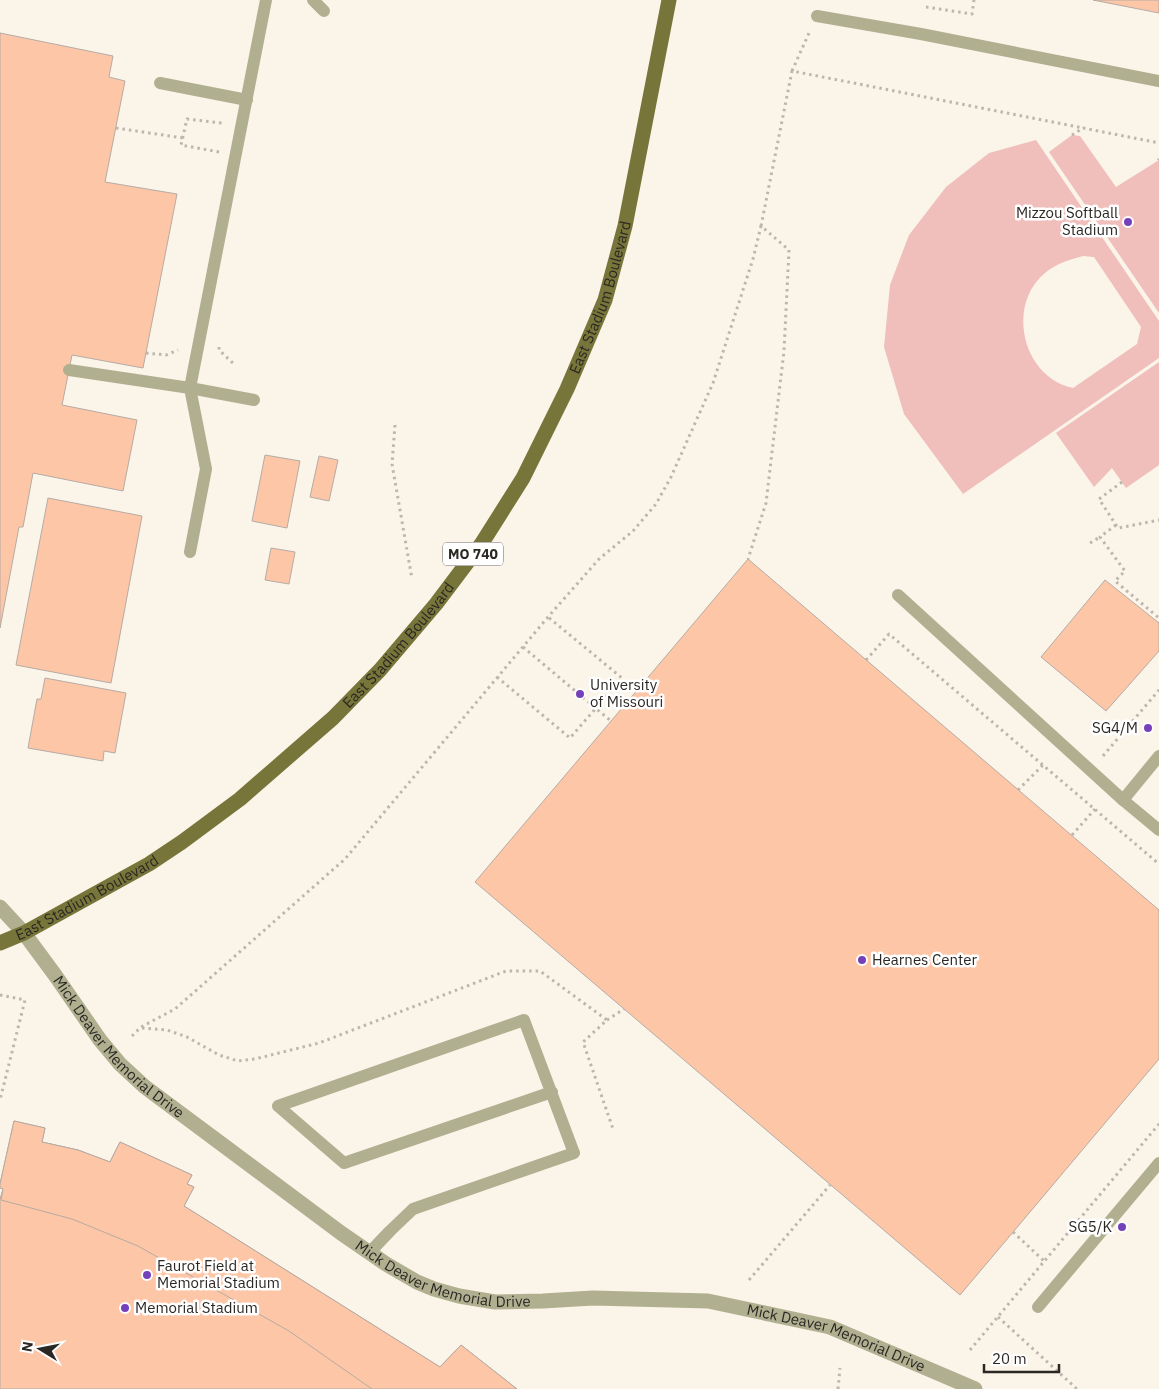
<svg xmlns="http://www.w3.org/2000/svg" width="1159" height="1389" viewBox="0 0 1159 1389" font-family="'IBM Plex Sans',sans-serif">
<style>
.green{fill:#f0bebb;fill-rule:evenodd}
.building{fill:#fdc6a7;stroke:#b6aba4}
.lines{fill:none;stroke-linecap:round;stroke-linejoin:round}
.path{stroke:#bcb6ae;stroke-width:3;stroke-dasharray:2.5 4;stroke-linecap:butt}
.service{stroke:#b0b091;stroke-width:12}
.minor{stroke:#b0b091;stroke-width:15}
.tertiary{stroke:#b0b091;stroke-width:15}
.primary{stroke:#78753a;stroke-width:15}
.poi-dot{fill:#7441b9;stroke:#fff;stroke-width:2}
.labels{text-anchor:middle;stroke-width:5;stroke-linejoin:round;paint-order:stroke}
.shield{fill:#fff;stroke:#6b6866;stroke-width:1}
.shield-label{font-size:14px;font-weight:bold;fill:#2b2824}
.poi-label{font-size:15px;fill:#2b2824;stroke:#fff;text-anchor:start}
.street-label{font-size:15px;fill:#2b2824;stroke:#fff}
</style>
<rect width="100%" height="100%" fill="#fbf4e9"/>
<!-- green -->
<g class="green">
<polygon points="1072,135 1080,136 1116,187 1159,160 1159,313 1049,152"/>
<path d="M1036 140 1159 321V358L963 494 904 414 884 347 890 285 909 235 946 187 989 153ZM1083 256 1094 257 1141 327 1137 344 1073 388C1022 377 1006 305 1045 273 1057 263 1069 260 1083 256Z"/>
<polygon points="1159,362 1159,465 1126,488 1112,468 1094,487 1056,433"/>
</g>
<!-- building -->
<g class="building">
<polygon points="1093,0 1159,0 1159,13"/>
<polygon points="0,33 113,56 109,77 125,81 105,182 177,194 143,368 72,355 62,405 137,420 123,491 33,473 23,527 19,527 0,628"/>
<polygon points="265,455 300,461 287,528 252,521"/>
<polygon points="319,456 338,460 329,501 310,497"/>
<polygon points="48,498 142,516 111,683 16,665"/>
<polygon points="271,548 295,552 289,584 265,580"/>
<polygon points="748,559 1159,910 1159,1059 960,1295 475,882"/>
<polygon points="1105,580 1159,623 1159,651 1106,711 1041,657"/>
<polygon points="45,678 126,693 115,753 104,751 103,761 28,748 37,699 41,699"/>
<polygon points="14,1121 45,1128 42,1142 78,1150 110,1162 120,1142 192,1175 187,1184 194,1187 184,1206 440,1367 461,1345 517,1389 0,1389 0,1199 3,1189 0,1188 0,1184"/>
<polygon points="14,1121 45,1128 42,1142 78,1150 110,1162 120,1142 192,1175 187,1184 194,1187 184,1206 440,1367 461,1345 517,1389 372,1389 289,1331 138,1246 72,1219 1,1200 3,1189 0,1188 0,1184"/>
</g>
<g class="lines">
<!-- path -->
<g class="path">
<polyline points="926,7 972,14 974,0"/>
<polyline points="792,71 809,33"/>
<polyline points="116,128 183,138"/>
<polyline points="1072,135 1083,128 1159,143"/>
<polyline points="219,152 181,145 187,119 222,123"/>
<polyline points="1158,160 1159,159"/>
<polyline points="761,226 792,71 1083,128"/>
<polyline points="219,347 219,350 235,365"/>
<polyline points="146,353 166,355 178,350"/>
<polyline points="395,425 392,464 412,579"/>
<polyline points="1122,482 1099,499 1118,528 1159,520"/>
<polyline points="1116,525 1100,537 1125,571 1115,581 1159,618"/>
<polyline points="1090,543 1100,537"/>
<polyline points="523,647 611,721"/>
<polyline points="866,660 889,634 1159,864"/>
<polyline points="497,677 570,738 622,678 548,617"/>
<polyline points="1103,756 1159,690"/>
<polyline points="1018,790 1043,765"/>
<polyline points="1072,835 1095,809"/>
<polyline points="0,995 25,1000 0,1100"/>
<polyline points="607,1020 624,1009"/>
<polyline points="142,1028 167,1030 187,1037 219,1055 238,1061 255,1059 319,1043 506,971 540,971 607,1020 583,1042 613,1129"/>
<polyline points="132,1036 141,1027 175,1009 345,859 548,617 599,559 633,531 656,504 671,477 713,383 753,259 761,226 789,250 784,351 766,503 748,559"/>
<polyline points="1013,1232 1044,1261"/>
<polyline points="749,1280 830,1185"/>
<polyline points="998,1317 1077,1389"/>
<polyline points="970,1350 1159,1124"/>
<polyline points="838,1389 840,1368"/>
</g>
<!-- service -->
<g class="service">
<polyline points="313,0 324,11"/>
<polyline points="817,16 921,34 1159,81"/>
<polyline points="160,83 247,100"/>
<polyline points="69,370 190,388 206,469 190,552"/>
<polyline points="254,400 190,388 266,0"/>
<polyline points="898,595 1123,800 1159,830"/>
<polyline points="1123,800 1159,756"/>
<polyline points="370,1252 390,1231 413,1209 574,1153 524,1020 278,1106 344,1163 552,1092"/>
<polyline points="1038,1307 1159,1163"/>
</g>
<!-- minor -->
<path class="minor" id="s1" d="M24 933 55 975 100 1040 120 1064 145 1087 341 1233 386 1264 417 1282 434 1289 459 1296 495 1302 543 1301 593 1298 708 1301 830 1327 975 1389"/>
<!-- tertiary -->
<polyline class="tertiary" points="0,907 24,933"/>
<!-- primary -->
<path class="primary" id="s2" d="M0 943 24 933 149 864 182 842 240 799 333 718 380 670 436 604 482 543 523 478 567 389 605 300 625 226 669 0"/>
</g>
<!-- markers -->
<g class="poi-dot">
<circle cx="1128" cy="222" r="5"/>
<circle cx="580" cy="694" r="5"/>
<circle cx="1148" cy="728" r="5"/>
<circle cx="862" cy="960" r="5"/>
<circle cx="1122" cy="1227" r="5"/>
<circle cx="147" cy="1275" r="5"/>
<circle cx="125" cy="1308" r="5"/>
</g>
<g class="labels">
<!-- shield labels -->
<rect class="shield" x="443" y="542.5" width="60" height="23" rx="4"/>
<g class="shield-label">
<text x="473" y="559">MO 740</text>
</g>
<!-- poi labels -->
<g class="poi-label">
<text x="1118" y="218" text-anchor="end">Mizzou Softball<tspan x="1118" dy="17">Stadium</tspan></text>
<text x="590" y="690">University<tspan x="590" dy="17">of Missouri</tspan></text>
<text x="1138" y="733" text-anchor="end">SG4/M</text>
<text x="872" y="965">Hearnes Center</text>
<text x="1112" y="1232" text-anchor="end">SG5/K</text>
<text x="157" y="1271">Faurot Field at<tspan x="157" dy="17">Memorial Stadium</tspan></text>
<text x="135" y="1313">Memorial Stadium</text>
</g>
<!-- street labels -->
<g class="street-label">
<text dy="5" stroke="none"><textPath href="#s2" startOffset="908">East Stadium Boulevard</textPath></text>
<text dy="5" stroke="none"><textPath href="#s2" startOffset="502">East Stadium Boulevard</textPath></text>
<text dy="5" stroke="none"><textPath href="#s2" startOffset="98">East Stadium Boulevard</textPath></text>
<text dy="5" stroke="none"><textPath href="#s1" startOffset="149">Mick Deaver Memorial Drive</textPath></text>
<text dy="5" stroke="none"><textPath href="#s1" startOffset="554">Mick Deaver Memorial Drive</textPath></text>
<text dy="5" stroke="none"><textPath href="#s1" startOffset="959">Mick Deaver Memorial Drive</textPath></text>
</g>
</g>
<!-- north arrow -->
<g transform="translate(40 1349) rotate(280)" stroke="#ffffff" stroke-width="4" paint-order="stroke">
<path d="M0-4L9 19L0 12L-9 19Z" fill="#2b2824"/>
<text y="-8" font-size="14" font-weight="bold" text-anchor="middle" fill="#2b2824">N</text>
</g>
<!-- scale -->
<path d="M984 1364v8h75v-8" fill="none" stroke="#2b2824" stroke-width="2.5"/>
<text x="992" y="1364" font-size="15" fill="#2b2824" stroke="#ffffff" stroke-width="4" paint-order="stroke">20 m</text>
</svg>
